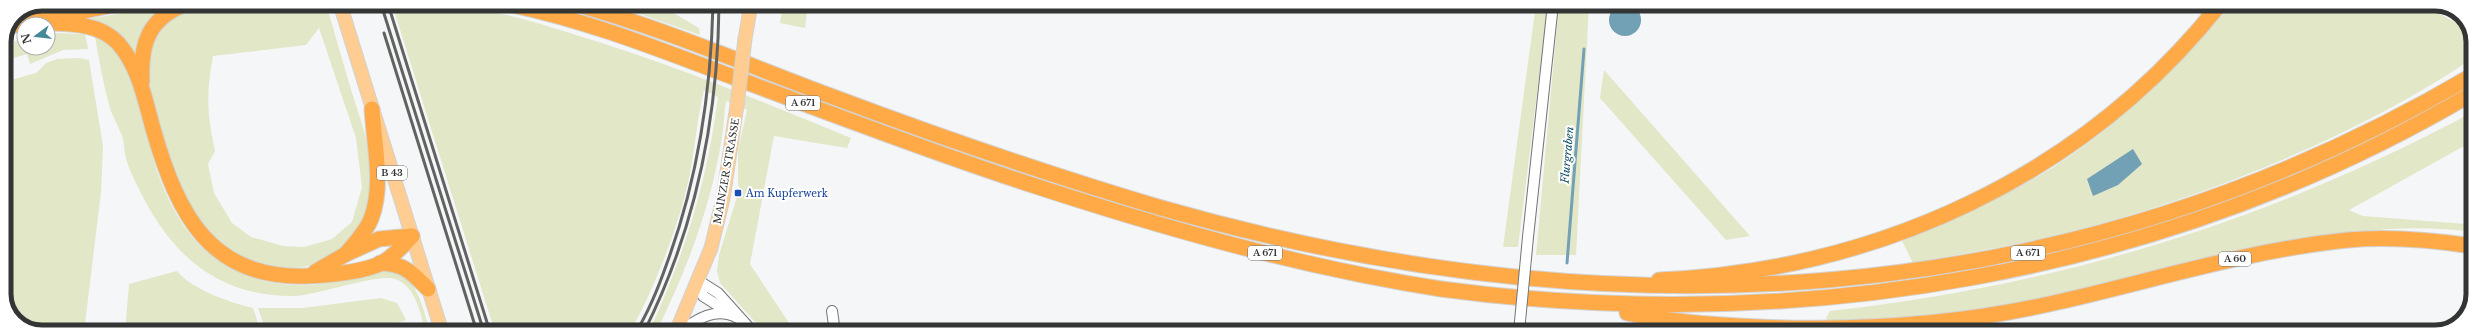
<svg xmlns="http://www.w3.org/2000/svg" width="2477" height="336" viewBox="0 0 2477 336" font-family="'Libre Baskerville',serif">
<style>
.green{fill:#e2e7c7;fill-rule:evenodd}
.water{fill:#72a0b5}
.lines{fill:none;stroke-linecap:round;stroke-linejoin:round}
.stream{stroke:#72a0b5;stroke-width:3}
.minor-casing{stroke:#737475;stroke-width:12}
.major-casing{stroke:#d2d2d2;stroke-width:15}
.highway-casing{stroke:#d2d2d2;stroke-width:17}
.minor{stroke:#fff;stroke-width:10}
.major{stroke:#ffcc91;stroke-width:13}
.highway{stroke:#ffaa47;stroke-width:15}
.rail{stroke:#616262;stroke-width:3}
.minor-bridge-casing{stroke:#737475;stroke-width:12;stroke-linecap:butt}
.major-bridge-casing{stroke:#d2d2d2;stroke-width:15;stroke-linecap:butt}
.minor-bridge{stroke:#fff;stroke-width:10}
.major-bridge{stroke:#ffcc91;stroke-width:13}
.transit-dot{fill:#1a4fb4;stroke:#fff;stroke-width:1.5}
.labels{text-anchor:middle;stroke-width:4;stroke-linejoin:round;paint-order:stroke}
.shield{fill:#fff;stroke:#707171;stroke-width:1}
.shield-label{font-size:9px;font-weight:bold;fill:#333434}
.street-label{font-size:10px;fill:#333434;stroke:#fff}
.transit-label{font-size:10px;fill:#164399;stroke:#fff;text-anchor:start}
.water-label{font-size:11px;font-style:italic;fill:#0c4b62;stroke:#fff}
.rim{fill:none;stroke:#333434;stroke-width:5}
</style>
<rect width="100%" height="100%" fill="#f5f6f7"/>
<!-- green -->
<g class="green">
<polygon points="173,4 136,64 83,20"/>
<path d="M202 4H326C335 34 343 63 352 93 363 127 378 166 370 203 367 216 359 229 350 239 339 252 326 262 308 266 284 271 245 268 226 251 212 239 197 224 188 207 171 176 148 102 147 66 147 50 153 31 165 19 173 10 191 7 202 4ZM319 28 356 138 362 187 352 222 332 239 304 247 283 246 251 237 232 223 214 193 208 164 215 151C207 113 206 95 213 56L306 45Z"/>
<path d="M392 4C407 4 422 3 437 4 485 7 534 21 579 36 672 64 761 101 851 138L847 148 774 136 750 264 795 332H764L720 283 717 271 719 255 740 187 738 186V150L747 110 726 101C724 113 724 125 722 137 711 206 687 270 656 332H649C685 253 707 183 718 97L704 90C697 119 695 149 689 178 679 225 654 290 630 332H495Z"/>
<polygon points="611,4 658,4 699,28 700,35"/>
<polygon points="783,4 808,4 805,28 780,23"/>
<polygon points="1536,4 1548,4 1518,247 1503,247"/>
<polygon points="1559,4 1589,4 1576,255 1536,255"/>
<path d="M2231 4H2421L2468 29 2473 39V58C2355 138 2196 201 2058 235 2010 246 1961 254 1913 263L1902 241C1953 219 2005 197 2052 168 2121 124 2178 65 2231 4Z"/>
<polygon points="53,33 85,34 88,49 63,50 30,64 27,54 4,61 4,44 24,39 24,48 48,48 48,34"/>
<path d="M95 37C136 43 146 143 159 176 168 201 183 230 203 248 238 281 287 291 333 282 353 278 384 261 403 275 420 288 424 313 430 332H426C420 313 416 286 395 279 378 273 319 295 294 296 216 297 169 253 137 185 132 175 127 164 125 154 124 148 124 141 122 136 118 125 112 116 109 105 103 83 99 59 95 37Z"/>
<polygon points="80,58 89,60 103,146 101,192 84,332 38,332 15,321 4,298 4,82 36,73 46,63 57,59"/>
<polygon points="1604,70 1750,236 1726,240 1600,98"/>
<path d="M2473 112V141L2349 210 2363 216 2466 224 2473 227V232C2393 221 2317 236 2240 254 2165 272 2089 292 2013 306 1953 318 1892 320 1831 322L1826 318 1830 311C2060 286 2269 221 2473 112Z"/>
<path d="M177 271C191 289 231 303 253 308L261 332H125L129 284Z"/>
<polygon points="381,298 397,303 406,320 369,332 266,332 258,308 303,308"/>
</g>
<!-- water -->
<g class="water">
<circle cx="1625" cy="20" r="16"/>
<polygon points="2133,149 2142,164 2118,185 2093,196 2087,179"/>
</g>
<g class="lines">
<!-- stream -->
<polyline class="stream" points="1567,263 1584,49"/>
<defs>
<g id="minor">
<polyline points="1528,237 1553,4"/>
<polyline points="699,281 718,293 753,332"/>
<polyline points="699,281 703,296 728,312"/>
<polyline points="832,311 835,332"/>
<path d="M681 332C698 317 717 307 738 318"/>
</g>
<g id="major">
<polyline points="340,4 442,332"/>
<polyline points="745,39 751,4"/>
<polyline points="676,332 711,248 723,199 737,105"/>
</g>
<g id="highway">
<path d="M508 4C586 20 659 49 733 77 829 113 925 150 1023 182 1160 227 1299 267 1441 289 1796 336 2164 276 2473 93"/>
<path d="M576 4C662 28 745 64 828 95 937 136 1047 174 1158 207 1607 336 2065 316 2473 75"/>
<polyline points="40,5 45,4"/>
<path d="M26 22C56 24 96 19 118 43 140 68 145 101 154 132 178 215 211 280 308 276 331 275 358 273 380 264 392 258 403 246 412 236"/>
<polyline points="11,26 118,4"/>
<path d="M142 81C140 43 149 18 186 4"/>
<path d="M346 254C355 243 366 232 371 219 384 186 374 144 372 109"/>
<path d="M380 263C405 264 411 272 428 289"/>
<polyline points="315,272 346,254 379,239 412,236"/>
<path d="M1659 280C1878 270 2083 177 2220 4"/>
<path d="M1627 313C1670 322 1714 325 1759 327 1859 331 1960 325 2058 302 2155 280 2249 250 2348 240 2390 236 2432 240 2473 246"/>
</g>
</defs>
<!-- minor casing -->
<use href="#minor" class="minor-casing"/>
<!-- major casing -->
<use href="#major" class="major-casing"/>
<!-- highway casing -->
<use href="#highway" class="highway-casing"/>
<!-- minor -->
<use href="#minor" class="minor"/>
<!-- major -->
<use href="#major" class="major"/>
<!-- highway -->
<use href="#highway" class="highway"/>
<!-- rail -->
<g class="rail">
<polyline points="381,4 484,332"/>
<polyline points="388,4 490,332"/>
<polyline points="384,33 477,332"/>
<path d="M636 332C649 311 659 286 667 263 698 179 711 93 713 4"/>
<path d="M644 332C696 228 718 120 719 4"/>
</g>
<defs>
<polyline id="minor-bridge" points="1519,332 1528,237"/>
<polyline id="major-bridge" points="737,105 745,39"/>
</defs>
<!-- minor-bridge casing -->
<use href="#minor-bridge" class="minor-bridge-casing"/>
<!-- major-bridge casing -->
<use href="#major-bridge" class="major-bridge-casing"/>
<!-- minor-bridge -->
<use href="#minor-bridge" class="minor-bridge"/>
<!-- major-bridge -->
<use href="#major-bridge" class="major-bridge"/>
</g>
<!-- markers -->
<rect class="transit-dot" x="734" y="189" width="8" height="8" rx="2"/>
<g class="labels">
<!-- shield labels -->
<g class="shield">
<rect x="786" y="96" width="34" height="14" rx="3"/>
<rect x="377" y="166" width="30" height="14" rx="3"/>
<rect x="1248" y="246" width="34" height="14" rx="3"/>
<rect x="2011" y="246" width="34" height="14" rx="3"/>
<rect x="2219" y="252" width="32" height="14" rx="3"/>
</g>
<g class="shield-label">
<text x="803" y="106">A 671</text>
<text x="392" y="176">B 43</text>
<text x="1265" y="256">A 671</text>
<text x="2028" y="256">A 671</text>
<text x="2235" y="262">A 60</text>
</g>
<!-- street labels -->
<g class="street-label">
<text transform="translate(726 171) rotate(-80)" y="4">MAINZER STRASSE</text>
</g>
<!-- transit labels -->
<g class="transit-label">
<text x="746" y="197">Am Kupferwerk</text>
</g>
<!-- water labels -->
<g class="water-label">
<text transform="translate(1567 155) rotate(-85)" y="4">Flurgraben</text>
</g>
</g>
<!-- crop -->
<path d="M0 0H2477V336H0ZM42 11H2435A31 31 0 0 1 2466 42V294A31 31 0 0 1 2435 325H42A31 31 0 0 1 11 294V42A31 31 0 0 1 42 11Z" fill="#fff" fill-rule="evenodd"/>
<path class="rim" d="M42 11H2435A31 31 0 0 1 2466 42V294A31 31 0 0 1 2435 325H42A31 31 0 0 1 11 294V42A31 31 0 0 1 42 11Z"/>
<!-- north arrow -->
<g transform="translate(36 36) rotate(255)"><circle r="19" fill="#ffffff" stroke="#adaeae"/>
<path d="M0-3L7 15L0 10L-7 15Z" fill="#458898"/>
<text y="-6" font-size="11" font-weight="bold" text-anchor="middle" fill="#333434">N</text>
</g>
</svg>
